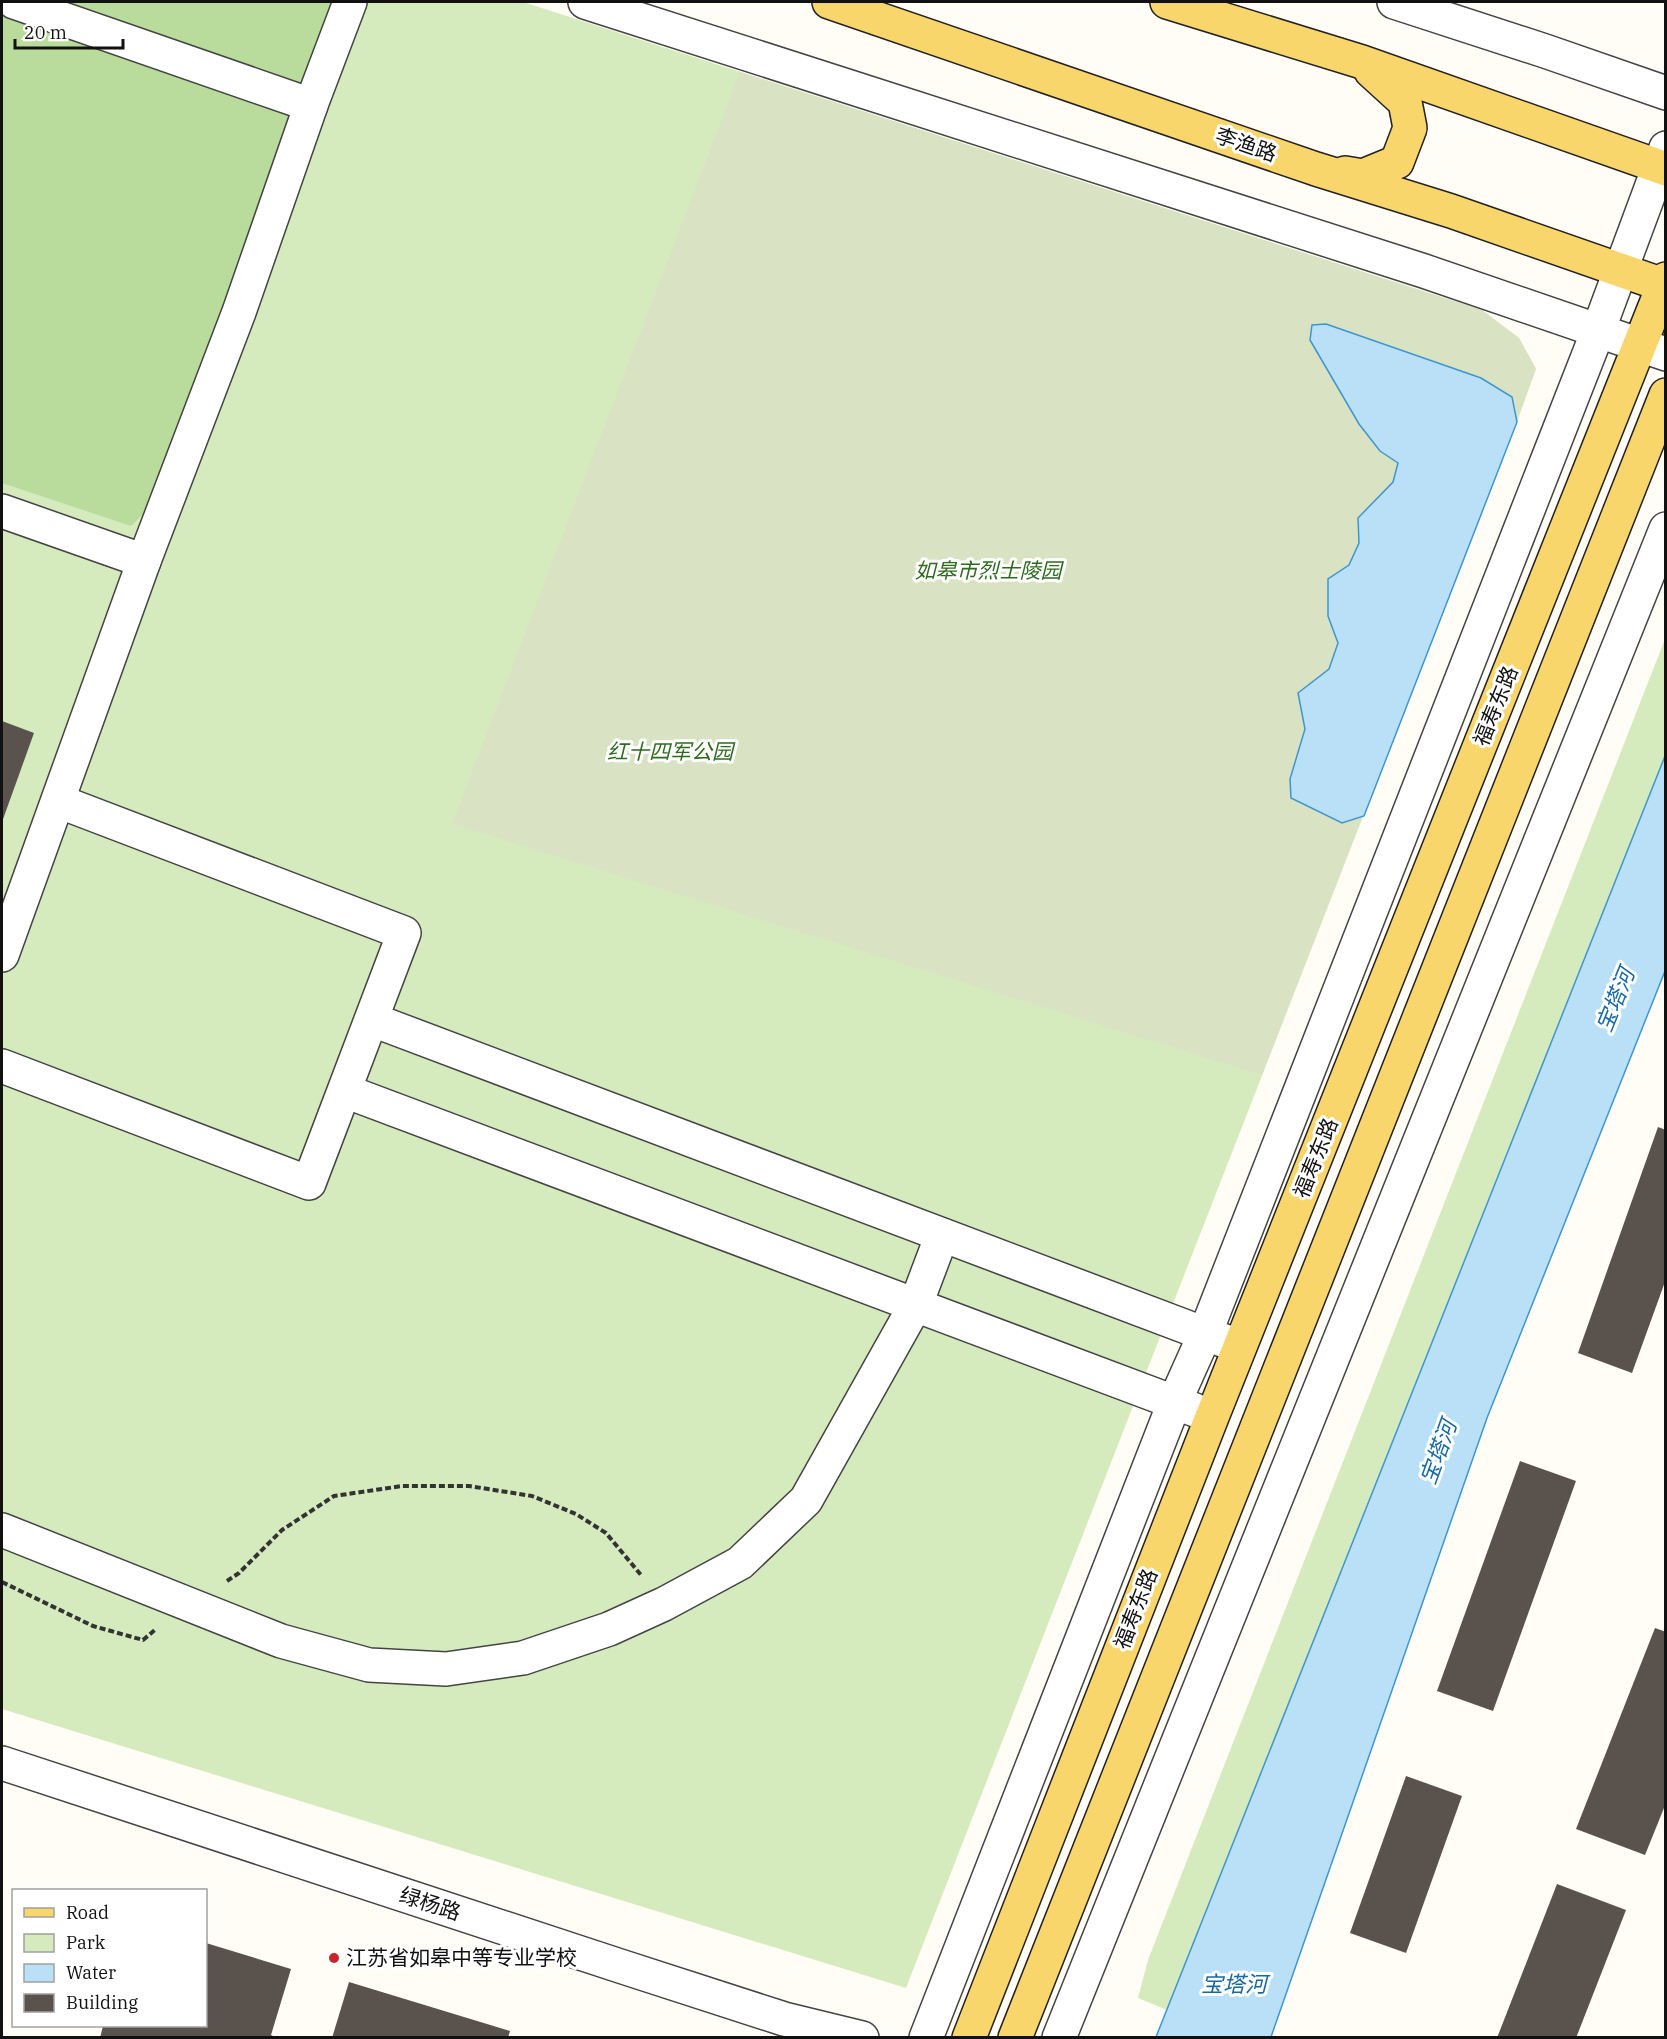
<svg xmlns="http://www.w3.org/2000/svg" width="1667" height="2039" viewBox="0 0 1667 2039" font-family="'IBM Plex Serif','Noto Sans SC',serif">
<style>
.green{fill:#d5ebbd}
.forest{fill:#b9dc9c}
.cemetery{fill:#d9e3c4}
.water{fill:#b9e0f7;stroke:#3f96cf;stroke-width:1.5}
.building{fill:#5a524d}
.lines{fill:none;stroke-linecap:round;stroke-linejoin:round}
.minor-casing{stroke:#444;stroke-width:36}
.major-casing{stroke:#222;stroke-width:36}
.path{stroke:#333;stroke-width:4;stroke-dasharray:6 3;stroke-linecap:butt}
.minor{stroke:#fff;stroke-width:33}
.major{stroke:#f9d66b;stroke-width:33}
.poi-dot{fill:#c4262e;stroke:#fff;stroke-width:2}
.labels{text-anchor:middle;stroke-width:6;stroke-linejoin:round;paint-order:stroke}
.street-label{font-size:21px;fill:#111;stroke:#fff}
.park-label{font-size:21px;font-style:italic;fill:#2f6b1f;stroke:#fff}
.poi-label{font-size:21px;fill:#111;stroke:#fff;text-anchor:start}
.water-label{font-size:22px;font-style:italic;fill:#1768a6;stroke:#fff}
</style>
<rect width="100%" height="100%" fill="#fffdf5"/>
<!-- green -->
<g class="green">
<polygon points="2,2 523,2 1482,310 1519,338 1536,369 1517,422 906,1988 2,1709"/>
<polygon points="1665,639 1665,757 1167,2010 1138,1998 1148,1960"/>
</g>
<!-- forest -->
<polygon class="forest" points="2,2 336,2 155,503 131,526 2,483"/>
<!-- cemetery -->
<polygon class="cemetery" points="740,72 1482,310 1519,338 1536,369 1262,1075 452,824"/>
<!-- water -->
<g class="water">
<polygon points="1326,324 1481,378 1512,397 1517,422 1364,816 1342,823 1291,798 1290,779 1305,729 1298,693 1329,669 1338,643 1328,616 1328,579 1349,565 1359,543 1358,518 1393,482 1398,463 1380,451 1359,424 1310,340 1312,325"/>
<polygon points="1665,756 1665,971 1487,1418 1271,2037 1156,2037"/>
</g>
<!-- building -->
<g class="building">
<polygon points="2,721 34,733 2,822"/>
<polygon points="1658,1127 1666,1130 1666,1279 1632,1373 1578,1353"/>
<polygon points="1520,1461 1576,1481 1493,1711 1437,1691"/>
<polygon points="1655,1628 1666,1632 1666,1803 1645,1855 1576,1829"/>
<polygon points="1406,1776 1462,1796 1406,1953 1350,1933"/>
<polygon points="1557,1884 1626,1910 1576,2038 1497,2038"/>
<polygon points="206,1943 291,1969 271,2035 277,2038 100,2038 103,2026 206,2026"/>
<polygon points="349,1982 510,2031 508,2038 332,2038"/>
</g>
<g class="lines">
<defs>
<g id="minor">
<polyline points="14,2 311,105"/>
<polyline points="585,2 1424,271 1666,354"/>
<polyline points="1394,2 1545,51 1666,93"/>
<polyline points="2,511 144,561"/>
<polyline points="2,955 144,561 239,312 311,105 350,2"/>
<polyline points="373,1020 1205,1334 1225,1341"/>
<polyline points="2,1066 309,1183 404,933 58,801"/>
<polyline points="345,1091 1195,1410"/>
<polyline points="2,1530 281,1641 369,1665 446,1669 523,1658 609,1629 664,1604 740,1563 806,1500 916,1304 942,1235"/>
<polyline points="2,1763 620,1966 784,2019 862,2038"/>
<polyline points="926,2038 1175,1401 1205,1334 1598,331 1666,148"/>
<polyline points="1059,2038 1666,529"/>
</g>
<g id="major">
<polyline points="829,2 1316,169 1451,211 1666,286"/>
<polyline points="1167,2 1362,62 1666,169"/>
<polyline points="1345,173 1363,176 1397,162 1410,128 1405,102 1371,71"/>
<polyline points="969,2038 1212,1417 1666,279"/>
<polyline points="1015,2038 1666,395"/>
</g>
</defs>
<!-- minor casing -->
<use href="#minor" class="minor-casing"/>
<!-- major casing -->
<use href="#major" class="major-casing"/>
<!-- path -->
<g class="path">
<polyline points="227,1581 239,1573 282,1530 334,1496 402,1486 469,1486 532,1496 576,1514 606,1533 641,1575"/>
<polyline points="2,1582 93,1626 143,1640 156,1629"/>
</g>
<!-- minor -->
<use href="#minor" class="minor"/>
<!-- major -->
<use href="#major" class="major"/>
</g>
<!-- markers -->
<circle class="poi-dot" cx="334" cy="1958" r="6"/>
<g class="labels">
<!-- street labels -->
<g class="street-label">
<text transform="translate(1246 145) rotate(19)" y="7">李渔路</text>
<text transform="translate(1496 706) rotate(-68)" y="7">福寿东路</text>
<text transform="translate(1316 1158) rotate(-68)" y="7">福寿东路</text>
<text transform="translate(1136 1609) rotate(-69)" y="7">福寿东路</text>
<text transform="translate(430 1904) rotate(18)" y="7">绿杨路</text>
</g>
<!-- park labels -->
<g class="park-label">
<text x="988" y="578">如皋市烈士陵园</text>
<text x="670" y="759">红十四军公园</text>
</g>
<!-- poi labels -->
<g class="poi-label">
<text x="346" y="1965">江苏省如皋中等专业学校</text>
</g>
<!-- water labels -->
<g class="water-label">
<text transform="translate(1615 1000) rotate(-68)" y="8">宝塔河</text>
<text transform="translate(1438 1452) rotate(-70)" y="8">宝塔河</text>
<text x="1234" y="1992">宝塔河</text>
</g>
</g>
<!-- border -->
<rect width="1667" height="2039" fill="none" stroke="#111111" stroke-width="6"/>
<!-- legend -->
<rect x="12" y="1889" width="195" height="138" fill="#ffffff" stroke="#a0a0a0" stroke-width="1.5"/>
<rect x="24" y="1908" width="30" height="9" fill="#f9d66b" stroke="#a0a0a0" stroke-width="1.5"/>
<text x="66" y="1919" font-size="18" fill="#111111">Road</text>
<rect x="24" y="1934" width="30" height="18" fill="#d5ebbd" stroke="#a0a0a0" stroke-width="1.5"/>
<text x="66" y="1949" font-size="18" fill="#111111">Park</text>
<rect x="24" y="1964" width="30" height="18" fill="#b9e0f7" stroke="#a0a0a0" stroke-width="1.5"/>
<text x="66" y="1979" font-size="18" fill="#111111">Water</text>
<rect x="24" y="1994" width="30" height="18" fill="#5a524d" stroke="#a0a0a0" stroke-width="1.5"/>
<text x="66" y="2009" font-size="18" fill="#111111">Building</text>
<!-- scale -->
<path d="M15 39v9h108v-9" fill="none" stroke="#111111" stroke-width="3"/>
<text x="24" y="39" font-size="18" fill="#111111" stroke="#ffffff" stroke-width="4.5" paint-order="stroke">20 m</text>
</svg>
